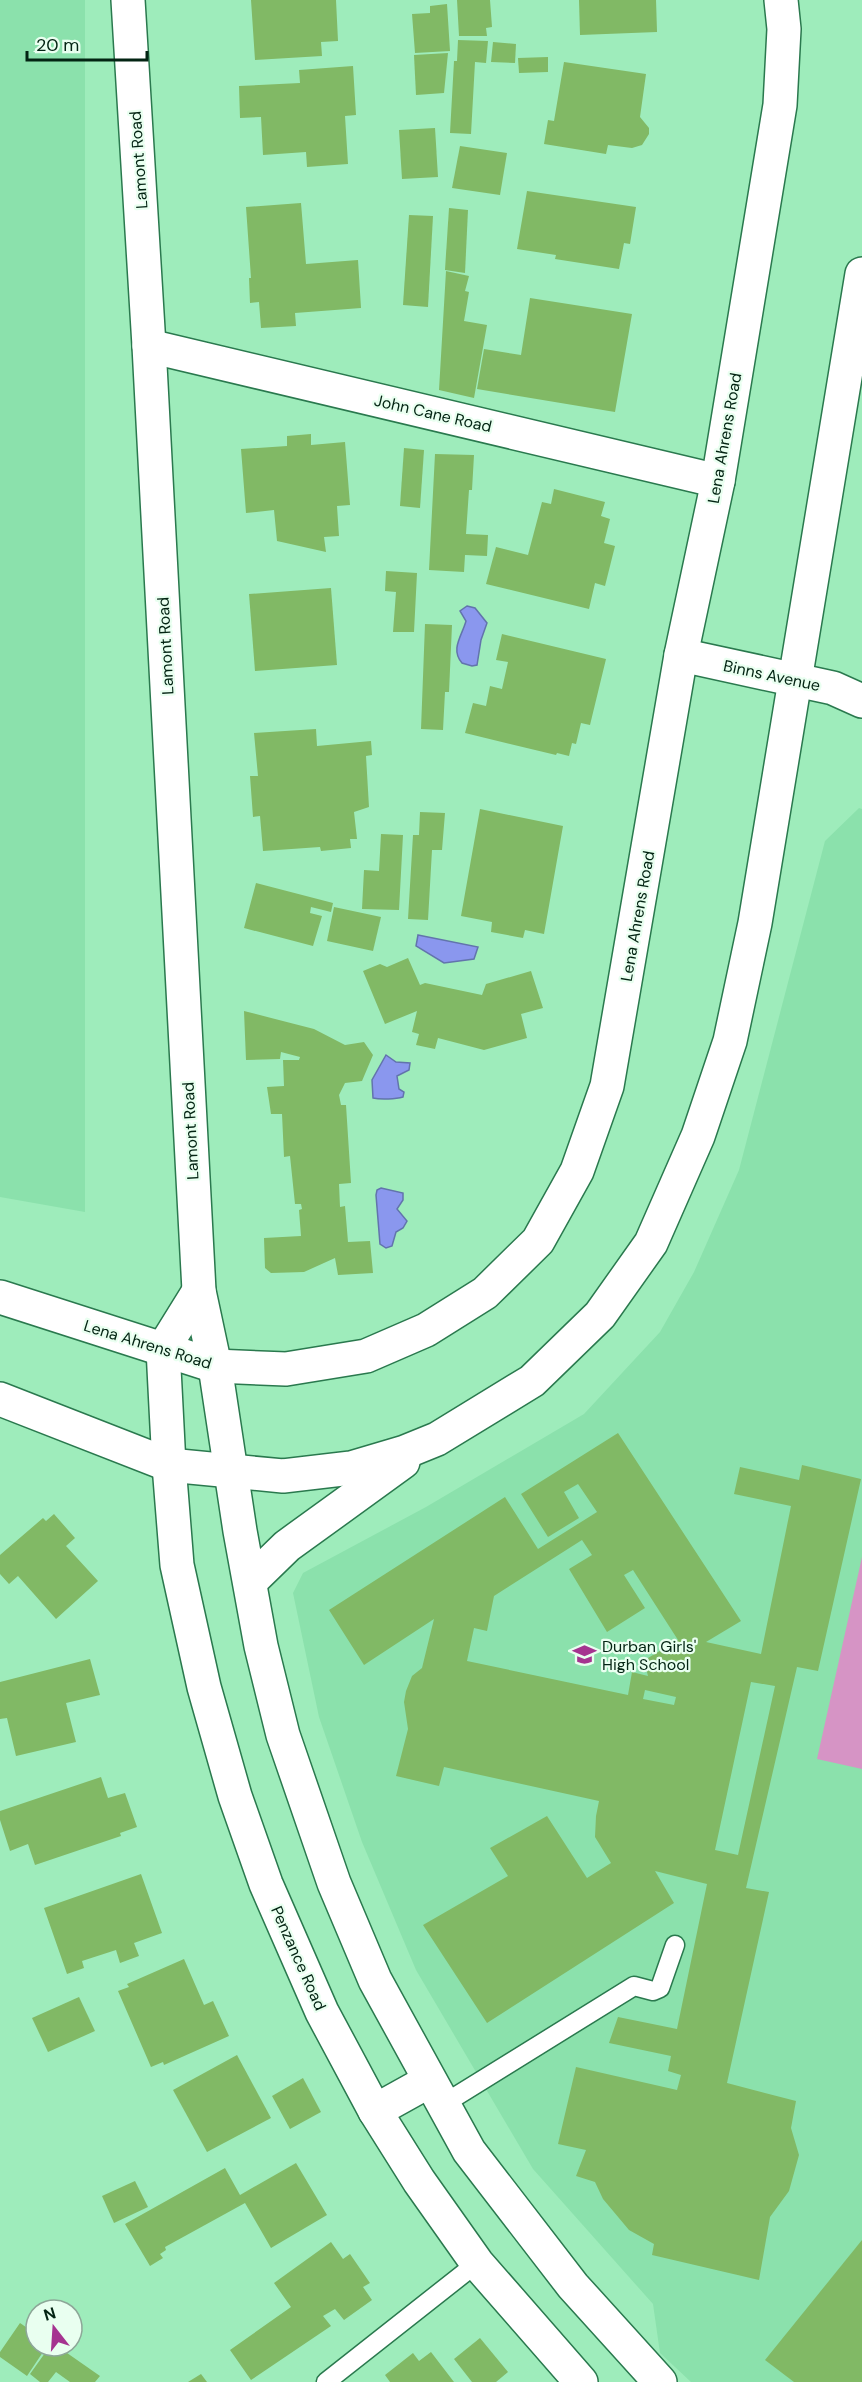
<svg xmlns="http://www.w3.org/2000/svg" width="862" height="2382" viewBox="0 0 862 2382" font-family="'DM Sans',sans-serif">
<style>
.built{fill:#8be1ac}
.green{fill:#d694c5}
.water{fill:#8a97ee;stroke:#6274ac;stroke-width:1.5}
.building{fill:#81b965;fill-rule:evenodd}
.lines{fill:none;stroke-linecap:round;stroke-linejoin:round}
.service-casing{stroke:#2a794e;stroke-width:21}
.minor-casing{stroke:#2a794e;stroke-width:36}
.secondary-casing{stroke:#2a794e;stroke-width:36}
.service{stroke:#fff;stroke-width:18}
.minor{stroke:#fff;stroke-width:33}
.secondary{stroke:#fff;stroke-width:33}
.labels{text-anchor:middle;stroke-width:4.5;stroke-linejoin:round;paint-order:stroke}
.street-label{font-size:16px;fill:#032413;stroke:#e9fff0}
.poi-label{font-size:16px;fill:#032413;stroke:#e9fff0;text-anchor:start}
</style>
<rect width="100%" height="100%" fill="#9eecbb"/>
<!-- built -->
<g class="built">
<polygon points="0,0 85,0 85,1212 0,1197"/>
<polygon points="859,808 862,809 862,2382 691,2382 660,2353 653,2304 533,2169 416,1970 362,1842 319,1717 293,1593 303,1573 426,1507 584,1414 660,1332 694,1272 739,1170 825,841"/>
</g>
<!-- green -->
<polygon class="green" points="862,1557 862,1769 817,1759"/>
<!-- water -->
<g class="water">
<path d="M467 606 475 608 487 623 481 640 477 665 472 666 462 663C450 649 462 636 466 621L460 611Z"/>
<polygon points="418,935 478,947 474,959 444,963 416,946"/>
<path d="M386 1055 396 1062 410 1063 409 1070 397 1076 399 1089 404 1092 403 1097C396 1099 381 1100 373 1098L372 1080Z"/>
<polygon points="381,1188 403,1193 403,1200 397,1209 407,1221 403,1228 396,1232 392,1246 386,1248 380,1244 376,1195 377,1190"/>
</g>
<!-- building -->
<g class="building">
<polygon points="251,0 336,0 338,41 321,42 322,56 255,60"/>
<polygon points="457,0 490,0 492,27 486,28 487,36 459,36"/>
<polygon points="579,0 656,0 657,32 580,35"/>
<polygon points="447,4 450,51 415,53 412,14 430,13 430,6"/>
<polygon points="458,40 488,41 486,63 475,62 471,134 450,133 454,61 457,61"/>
<polygon points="493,42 516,44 515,63 491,62"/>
<polygon points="448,53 444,93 416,95 414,55"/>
<polygon points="548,57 548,72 519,73 518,58"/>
<polygon points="564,62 646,74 640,117 649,128 649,134 642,145 632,148 608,145 606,154 544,144 548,120 554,121"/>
<polygon points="353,66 356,115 345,116 348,164 307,167 306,152 263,155 261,117 240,118 239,86 300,83 299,70"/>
<polygon points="435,128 438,177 402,179 399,130"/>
<polygon points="460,146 507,153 500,195 452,188"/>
<polygon points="527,191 636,207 630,244 624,243 619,269 555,259 556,255 517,249"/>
<polygon points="301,203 306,264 358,260 361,308 295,313 296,326 261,328 259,302 250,303 249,278 251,278 246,207"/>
<polygon points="449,208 468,210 465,273 445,270"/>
<polygon points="409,215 433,216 428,307 403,305"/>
<polygon points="446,271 469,276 465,291 469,292 464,321 487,325 474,398 439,390"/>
<polygon points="530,298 632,314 615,412 477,389 484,349 521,355"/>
<polygon points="311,434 311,445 345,442 350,505 337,506 339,536 324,537 326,552 277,541 274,510 246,513 241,449 287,446 287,436"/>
<polygon points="404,448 424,450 420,508 400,506"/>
<polygon points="435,454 474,455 472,490 469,490 466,534 488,535 487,556 465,555 464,572 429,570"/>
<polygon points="554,489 605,502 601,516 610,519 604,543 615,546 605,586 595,583 589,609 486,584 496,547 528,555 542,502 551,504"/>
<polygon points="386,571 417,573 414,632 393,632 396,592 385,591"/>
<polygon points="331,588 337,665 255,671 249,594"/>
<polygon points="425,624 452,625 449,692 445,692 443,730 421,729"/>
<polygon points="502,634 606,659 590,725 581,723 576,744 572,743 569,756 557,753 556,755 465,733 473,703 486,706 490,686 502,689 508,662 496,660"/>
<polygon points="316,729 317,746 371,741 372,755 366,756 369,807 354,812 357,839 350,839 351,848 321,851 320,847 263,851 260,816 253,817 250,776 258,776 254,733"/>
<polygon points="480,809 563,826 544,934 525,930 523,938 491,932 492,922 461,916"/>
<polygon points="420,812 445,813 442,850 432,850 428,920 408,919 413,835 419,835"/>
<polygon points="381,834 403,835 399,910 362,909 364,870 379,871"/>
<polygon points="256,883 333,903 331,912 311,907 310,913 322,916 313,946 244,928"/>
<polygon points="334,907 381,917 373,951 327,941"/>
<polygon points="408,958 420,985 425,983 482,995 486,984 531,971 543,1008 521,1014 527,1038 484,1050 438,1038 435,1049 416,1045 419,1034 412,1032 417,1011 385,1024 363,971 380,964 387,967"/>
<polygon points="244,1011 314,1029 345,1045 364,1042 373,1055 362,1081 345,1083 339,1095 341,1105 346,1105 351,1183 339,1184 340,1207 345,1206 348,1242 370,1241 373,1273 338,1275 335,1258 304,1272 271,1273 265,1268 264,1238 301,1236 299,1210 302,1209 301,1204 295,1204 290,1156 284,1157 282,1114 271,1114 267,1087 284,1086 283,1060 299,1060 300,1057 281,1052 280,1059 246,1060"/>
<path d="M618 1433 741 1621 706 1642 761 1654 791 1506 734 1494 740 1467 799 1480 802 1465 861 1479 818 1671 797 1667 746 1888 769 1892 727 2083 796 2101 791 2128 799 2155 789 2191 770 2217 759 2280 652 2255 654 2244 629 2230 603 2199 595 2182 576 2176 586 2150 558 2144 576 2067 677 2090 681 2075 668 2071 671 2056 609 2043 618 2017 677 2029 707 1884 655 1871 674 1903 487 2023 423 1925 508 1876 490 1848 547 1816 587 1878 611 1863 595 1837 596 1816 599 1801 444 1767 439 1786 396 1776 408 1729 404 1702 406 1691 412 1676 422 1668 434 1619 364 1665 329 1610 505 1497 538 1549 597 1512 578 1484 564 1492 579 1518 548 1537 521 1494ZM582 1540 592 1555 569 1569 607 1632 645 1608 624 1575 633 1570 678 1640 648 1658 645 1664 648 1676 632 1672 628 1695 467 1661 474 1628 487 1631 494 1596ZM751 1682 775 1686 738 1855 715 1850ZM645 1690 676 1697 674 1705 643 1699Z"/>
<polygon points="54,1514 75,1538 66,1546 98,1581 56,1619 18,1576 9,1584 0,1574 0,1555 43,1518 46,1521"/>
<polygon points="90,1659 100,1695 66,1703 76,1742 16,1756 7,1718 0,1719 0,1682"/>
<polygon points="101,1777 108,1798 125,1793 137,1827 120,1833 121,1836 35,1865 28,1844 10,1851 0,1820 0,1811"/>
<polygon points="141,1874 162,1933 134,1943 139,1956 120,1963 116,1950 82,1961 84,1968 67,1974 44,1908"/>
<polygon points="184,1959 204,2005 213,2001 229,2036 164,2065 163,2062 151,2067 118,1991 129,1987 127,1984"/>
<polygon points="79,1997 95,2031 48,2052 32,2018"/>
<polygon points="237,2055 271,2118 207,2152 173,2090"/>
<polygon points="303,2078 321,2112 290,2129 272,2096"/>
<polygon points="296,2163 327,2215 271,2248 245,2203 165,2247 166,2250 160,2254 163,2258 150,2266 125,2224 225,2168 240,2195"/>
<polygon points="135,2181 148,2207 114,2223 102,2196"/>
<polygon points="862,2240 862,2382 794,2382 765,2360"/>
<polygon points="331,2242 343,2259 350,2254 370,2283 363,2287 372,2300 344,2320 335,2309 323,2316 331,2326 251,2380 230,2350 291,2307 274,2283"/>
<polygon points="20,2323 36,2334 36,2346 47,2346 27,2376 0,2357 0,2352"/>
<polygon points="480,2338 508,2372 496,2382 472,2382 454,2359"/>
<polygon points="50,2346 57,2346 100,2376 95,2382 70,2382 56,2372 48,2382 40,2382 30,2374"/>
<polygon points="431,2352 454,2382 390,2382 385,2375 413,2353 419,2361"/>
<polygon points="201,2374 207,2382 188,2382"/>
</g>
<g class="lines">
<defs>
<g id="service">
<polyline points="442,2105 634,1986 653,1991 660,1988 675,1945"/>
<polyline points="326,2382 477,2263"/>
</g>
<g id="minor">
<polyline points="128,0 149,346 199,1291 215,1366 240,1531 261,1646 283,1735 334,1883 375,1980 469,2151 573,2286 660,2382"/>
<polyline points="149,346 718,481"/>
<polyline points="681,655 833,688 862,701"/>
<polyline points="199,1291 163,1349 169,1465 177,1565 204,1687 235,1796 266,1884 322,2012 375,2111 419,2181 477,2263 581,2382"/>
<polyline points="375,2111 429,2081"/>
</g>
<g id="secondary">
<polyline points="0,1297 215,1366 286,1369 366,1356 426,1330 485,1293 538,1241 577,1171 607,1086 681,655 718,481 780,105 784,29 781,0"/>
<polyline points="0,1399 169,1465 283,1476 351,1468 405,1452 437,1439 532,1381 600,1315 651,1243 698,1136 730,1041 755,923 862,274"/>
<polyline points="250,1582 287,1546 403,1462"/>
</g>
</defs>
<!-- service casing -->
<use href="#service" class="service-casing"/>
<!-- minor casing -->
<use href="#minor" class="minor-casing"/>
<!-- secondary casing -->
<use href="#secondary" class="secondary-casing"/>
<!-- service -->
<use href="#service" class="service"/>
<!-- minor -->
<use href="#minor" class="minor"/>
<!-- secondary -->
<use href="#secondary" class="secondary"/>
</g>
<!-- icons -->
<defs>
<symbol id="university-bare" viewBox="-9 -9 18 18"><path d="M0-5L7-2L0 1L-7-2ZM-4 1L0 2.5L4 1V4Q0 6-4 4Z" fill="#a53490" stroke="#e9fff0" stroke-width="2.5" paint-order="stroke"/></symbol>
</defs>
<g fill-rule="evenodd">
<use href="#university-bare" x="568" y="1638" width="33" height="33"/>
</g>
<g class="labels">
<!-- street labels -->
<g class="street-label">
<text transform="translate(138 160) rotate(-94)" y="6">Lamont Road</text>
<text transform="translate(433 413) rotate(13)" y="6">John Cane Road</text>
<text transform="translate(724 438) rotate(-80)" y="6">Lena Ahrens Road</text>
<text transform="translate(165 646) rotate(-93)" y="6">Lamont Road</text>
<text transform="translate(772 675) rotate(12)" y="6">Binns Avenue</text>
<text transform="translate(637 916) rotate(-80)" y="6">Lena Ahrens Road</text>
<text transform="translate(190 1131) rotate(-93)" y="6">Lamont Road</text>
<text transform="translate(148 1344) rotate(17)" y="6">Lena Ahrens Road</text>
<text transform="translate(299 1958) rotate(66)" y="6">Penzance Road</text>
</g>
<!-- poi labels -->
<g class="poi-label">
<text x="602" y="1652">Durban Girls'<tspan x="602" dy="18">High School</tspan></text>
</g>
</g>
<!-- north arrow -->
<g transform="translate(54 2328) rotate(343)"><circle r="28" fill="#e9fff0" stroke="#8da798" stroke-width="1.5"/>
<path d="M0-4.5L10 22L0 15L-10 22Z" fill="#a53490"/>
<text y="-9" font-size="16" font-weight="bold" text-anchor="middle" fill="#032413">N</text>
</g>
<!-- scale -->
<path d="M27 51v9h120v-9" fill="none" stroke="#032413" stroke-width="3"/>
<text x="36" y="51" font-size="18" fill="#032413" stroke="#e9fff0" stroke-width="4.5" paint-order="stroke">20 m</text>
</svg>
